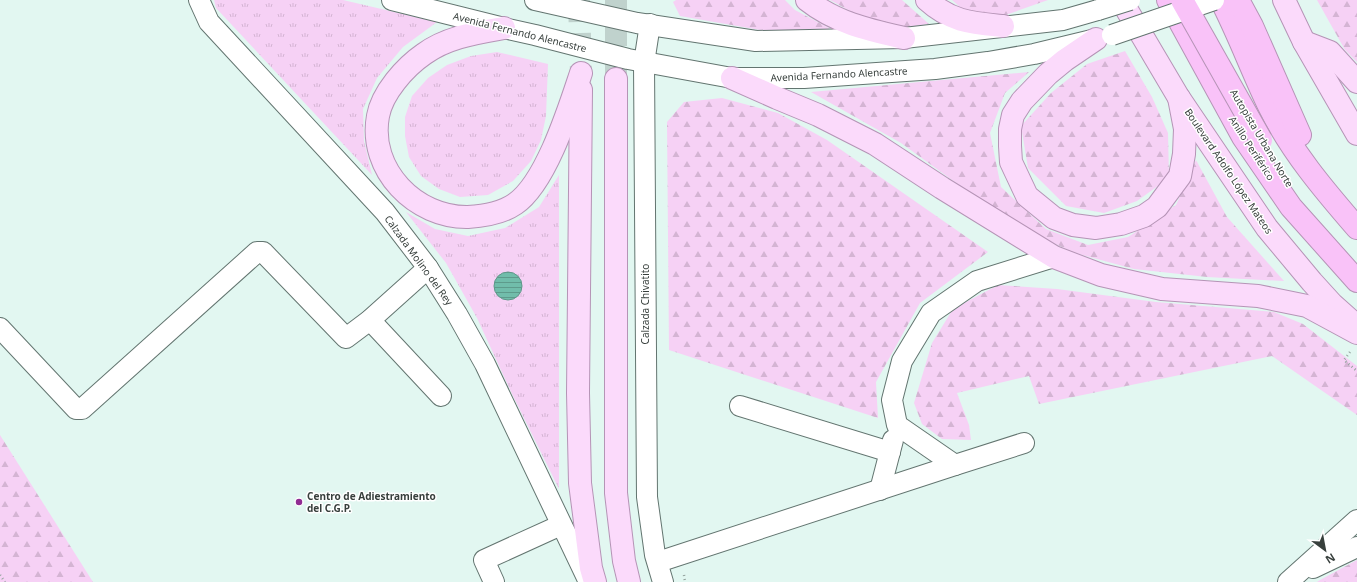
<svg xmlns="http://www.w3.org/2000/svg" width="1357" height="582" viewBox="0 0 1357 582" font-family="'Noto Sans',sans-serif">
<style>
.grass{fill:url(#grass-tufts)}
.forest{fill:url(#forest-firs)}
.water{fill:url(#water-rules);stroke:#60978a}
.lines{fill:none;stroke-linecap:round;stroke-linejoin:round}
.major-tunnel{stroke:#c0d2cd;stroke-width:22;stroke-dasharray:22 11;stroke-linecap:butt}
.minor-casing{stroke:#637570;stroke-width:22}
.major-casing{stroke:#b594b6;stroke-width:24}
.highway-casing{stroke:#b594b6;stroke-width:24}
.path{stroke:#94a39e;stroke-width:2.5;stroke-dasharray:1 3;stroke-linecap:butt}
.minor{stroke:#fff;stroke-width:20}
.major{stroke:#fbdafb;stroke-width:22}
.highway{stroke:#f9c2f8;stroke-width:22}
.minor-bridge-casing{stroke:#637570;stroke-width:22;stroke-linecap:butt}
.highway-bridge-casing{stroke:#b594b6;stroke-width:24;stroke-linecap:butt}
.minor-bridge{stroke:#fff;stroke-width:20}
.highway-bridge{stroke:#f9c2f8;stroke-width:22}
.poi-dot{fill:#902c93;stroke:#fff;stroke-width:1.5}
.labels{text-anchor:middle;stroke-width:3;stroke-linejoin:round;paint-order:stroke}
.street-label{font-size:10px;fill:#373f3c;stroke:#fff}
.poi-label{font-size:10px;font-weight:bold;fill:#373f3c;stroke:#fff;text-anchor:start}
</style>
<defs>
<pattern id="grass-tufts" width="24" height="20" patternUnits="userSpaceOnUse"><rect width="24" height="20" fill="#f6d1f5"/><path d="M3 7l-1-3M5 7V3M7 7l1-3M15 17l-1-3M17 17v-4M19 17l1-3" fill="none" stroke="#d4b4d3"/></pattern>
<pattern id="forest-firs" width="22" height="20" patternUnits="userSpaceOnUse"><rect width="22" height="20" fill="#f6d1f5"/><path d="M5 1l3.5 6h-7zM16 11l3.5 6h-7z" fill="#d4b4d3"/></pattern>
<pattern id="water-rules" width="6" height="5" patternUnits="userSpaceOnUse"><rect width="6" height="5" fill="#71bdab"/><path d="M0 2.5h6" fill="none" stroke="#5e9b8c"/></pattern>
</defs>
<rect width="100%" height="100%" fill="#e2f7f1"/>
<!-- grass -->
<g class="grass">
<polygon points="214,0 343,0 437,22 403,47 377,78 363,109 364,141 372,175 216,8"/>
<polygon points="497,52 548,64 546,116 541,140 531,161 513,181 488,195 460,197 439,189 421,176 409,157 405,136 405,117 412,96 428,78 447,65 471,56"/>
<polygon points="559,175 559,489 512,394 477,318 446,263 406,212 435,229 468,236 505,228 539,207"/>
</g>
<!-- forest -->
<g class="forest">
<polygon points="676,0 785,0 795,10 829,28 828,34 760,30 680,16 673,2"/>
<polygon points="830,0 902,0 929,24 902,28 861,17"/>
<polygon points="952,0 1048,0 1000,17 961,8"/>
<polygon points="1317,0 1357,0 1357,62 1345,50"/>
<polygon points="1125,51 1152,97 1168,133 1169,178 1137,201 1104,213 1066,206 1028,168 1021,126 1051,93 1087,64"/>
<polygon points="1029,72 1005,93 990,133 1001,187 1046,229 1088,245 1128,237 1176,205 1196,160 1227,217 1284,281 1207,277 1134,269 1075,253 1014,225 901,143 811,92"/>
<polygon points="722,98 778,113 827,140 988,252 920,303 876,382 878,418 669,350 667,122 684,102"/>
<polygon points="998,285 1057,289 1156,302 1274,312 1303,324 1357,366 1357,415 1272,356 1039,404 1029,376 957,393 969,425 971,440 942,439 922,424 914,403 932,343 953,309"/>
<polygon points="0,435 93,582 0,582"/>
<polygon points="1357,560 1357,582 1317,582 1320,580"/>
</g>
<!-- water -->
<circle class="water" cx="508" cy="286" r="14"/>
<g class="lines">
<!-- major-tunnel -->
<g class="major-tunnel">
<polyline points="579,0 581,73"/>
<polyline points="616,79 616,0"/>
</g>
<defs>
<g id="minor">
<polyline points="199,0 209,22 385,212 428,268 457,314 485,364 589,582"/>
<polyline points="392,0 504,28 535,35 628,59 732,78 804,78 935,69 988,62 1034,54 1092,40"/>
<polyline points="535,0 637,23 756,41 904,38 1063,20 1098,10"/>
<polyline points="650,24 644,63 647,497 655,555 663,582"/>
<polyline points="370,320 441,396"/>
<polyline points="0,328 76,409 82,409 257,252 263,252 346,338 370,320 428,268"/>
<polyline points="740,406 890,452"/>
<polyline points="1024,443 955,465 897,425 892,400 902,361 931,313 977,281 1054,257"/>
<polyline points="880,490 893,440"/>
<polyline points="658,562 955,465"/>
<polyline points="1313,568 1357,547"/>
<polyline points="494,582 484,560 561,525"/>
<polyline points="1288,582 1357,520"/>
</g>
<g id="major">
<path d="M807 0C836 23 869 30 904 38"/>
<path d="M927 0C951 22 972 23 1003 26"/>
<polyline points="1121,0 1179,98 1267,228 1312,282 1332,304 1350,320"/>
<polyline points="1284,0 1304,42 1357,134"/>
<path d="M504 28C476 33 447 37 424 54 405 67 382 93 378 116 368 170 416 218 468 217 484 216 502 213 515 204 546 183 569 109 581 73"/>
<polyline points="1096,39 1065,60 1048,74 1022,101 1013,115 1010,129 1010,146 1011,162 1027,196 1054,218 1073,225 1096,228 1121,224 1144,216 1157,207 1180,176 1184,154 1185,129 1179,98"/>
<polyline points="1304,42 1330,52 1357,82"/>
<polyline points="732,78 777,98 818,115 875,144 942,188 1054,257 1101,275 1162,289 1258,296 1307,306 1357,333"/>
<polyline points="616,79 616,493 624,561 629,582"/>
<polyline points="581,90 578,393 580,483 591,568 595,582"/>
</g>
<g id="highway">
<polyline points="1168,0 1243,137 1291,207 1357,281"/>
<path d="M1221 0C1239 35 1252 71 1269 106 1291 151 1324 190 1357 228"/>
<polyline points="1238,0 1252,26 1300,135"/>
</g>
</defs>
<!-- minor casing -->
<use href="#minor" class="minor-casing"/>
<!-- major casing -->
<use href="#major" class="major-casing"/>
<!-- highway casing -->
<use href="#highway" class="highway-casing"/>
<!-- path -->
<g class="path">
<polyline points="1350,352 1344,360 1357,371"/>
<polyline points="0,575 5,582"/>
<polyline points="684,575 685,582"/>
</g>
<!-- minor -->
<use href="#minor" class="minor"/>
<!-- major -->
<use href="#major" class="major"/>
<!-- highway -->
<use href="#highway" class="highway"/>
<defs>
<g id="minor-bridge">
<polyline points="1098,10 1130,0"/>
<polyline points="1112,35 1214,0"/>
</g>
<polyline id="highway-bridge" points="1182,0 1261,140"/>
</defs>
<!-- minor-bridge casing -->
<use href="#minor-bridge" class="minor-bridge-casing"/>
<!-- highway-bridge casing -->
<use href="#highway-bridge" class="highway-bridge-casing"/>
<!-- minor-bridge -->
<use href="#minor-bridge" class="minor-bridge"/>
<!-- highway-bridge -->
<use href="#highway-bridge" class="highway-bridge"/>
</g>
<!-- markers -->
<circle class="poi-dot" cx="299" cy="502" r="4"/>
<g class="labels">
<!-- street labels -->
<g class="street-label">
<text transform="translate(520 32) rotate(14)" y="4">Avenida Fernando Alencastre</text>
<text transform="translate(839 74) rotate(-3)" y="4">Avenida Fernando Alencastre</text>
<text transform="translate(1262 138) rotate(59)" y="4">Autopista Urbana Norte</text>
<text transform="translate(1252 148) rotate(57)" y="4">Anillo Periférico</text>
<text transform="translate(1229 171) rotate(56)" y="4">Boulevard Adolfo López Mateos</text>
<text transform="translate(419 260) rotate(54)" y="4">Calzada Molino del Rey</text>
<text transform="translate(645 304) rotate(-90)" y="4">Calzada Chivatito</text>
</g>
<!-- poi labels -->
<g class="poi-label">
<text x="307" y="500">Centro de Adiestramiento<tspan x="307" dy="12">del C.G.P.</tspan></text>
</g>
</g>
<!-- north arrow -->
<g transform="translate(1325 550) rotate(148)" stroke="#ffffff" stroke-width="3" paint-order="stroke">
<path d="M0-3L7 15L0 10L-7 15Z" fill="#373f3c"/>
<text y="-6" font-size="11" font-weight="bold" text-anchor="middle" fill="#373f3c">N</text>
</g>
</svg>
